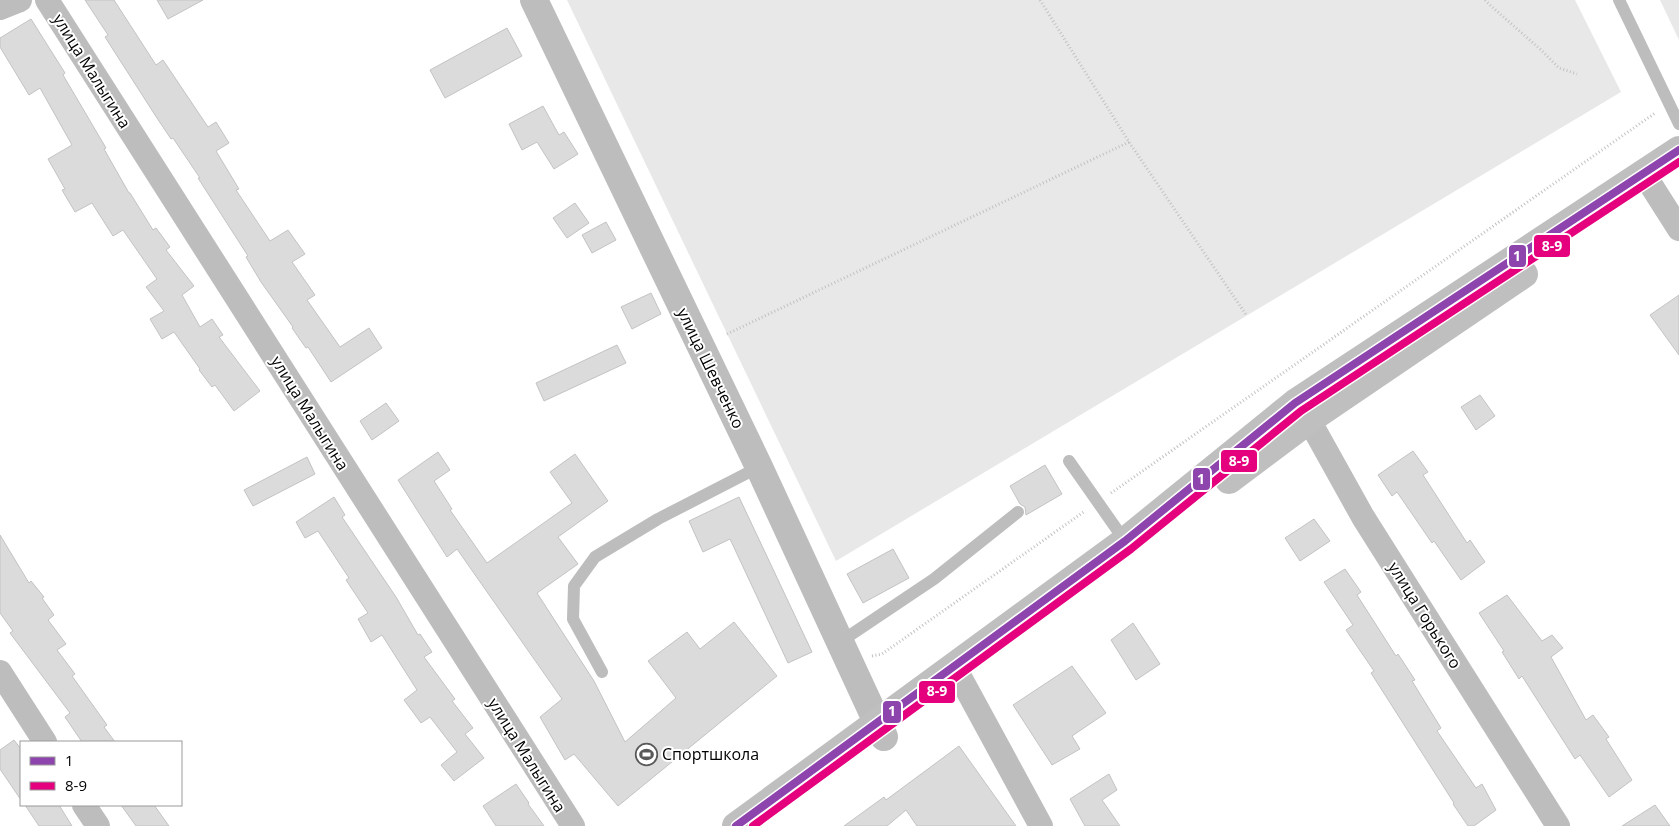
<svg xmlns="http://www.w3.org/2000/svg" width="1679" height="826" viewBox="0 0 1679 826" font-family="'Open Sans',sans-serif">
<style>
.green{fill:#e8e8e8}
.building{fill:#dbdbdb;stroke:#c3c3c3}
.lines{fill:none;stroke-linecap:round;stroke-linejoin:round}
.path{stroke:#c2c2c2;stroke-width:3;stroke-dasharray:1 2.5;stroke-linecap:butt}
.service{stroke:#bdbdbd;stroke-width:12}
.minor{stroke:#bdbdbd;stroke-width:24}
.tertiary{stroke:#bdbdbd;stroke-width:28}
.secondary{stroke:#bfbfbf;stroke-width:28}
.bus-1-casing{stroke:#fff;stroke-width:11}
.bus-2-casing{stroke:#fff;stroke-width:11}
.bus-1{stroke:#8e44ad;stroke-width:8}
.bus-2{stroke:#e5007d;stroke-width:8}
.labels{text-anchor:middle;stroke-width:4;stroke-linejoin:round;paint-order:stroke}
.street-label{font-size:16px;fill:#000;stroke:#fff}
.poi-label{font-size:16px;fill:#000;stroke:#fff;text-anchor:start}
.line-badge{stroke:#fff;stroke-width:2}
.badge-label{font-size:14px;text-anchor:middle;font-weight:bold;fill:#fff}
</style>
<rect width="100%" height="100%" fill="#fff"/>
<!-- green -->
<g class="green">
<polygon points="567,0 1575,0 1621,92 836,561"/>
<polygon points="1660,0 1679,0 1679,40"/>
</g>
<!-- building -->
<g class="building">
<polygon points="85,0 114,0 156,65 163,60 208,127 216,122 229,143 216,151 239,189 236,190 270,241 288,230 305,254 292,262 315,295 307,300 340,347 369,328 382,348 331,382 308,347 306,348 292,328 293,327 261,282 246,257 248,256 198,178 200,178 173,138 171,139 155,115 105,37 108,35"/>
<polygon points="157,0 203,0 168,19"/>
<polygon points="31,19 65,73 63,75 106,148 104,149 129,193 130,193 153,230 156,228 170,247 166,250 194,286 182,295 200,327 212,319 223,335 219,337 260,391 234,411 215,385 212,387 199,370 200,369 174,332 162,339 150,319 164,311 146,287 157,279 123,230 113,236 92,203 75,212 62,190 65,189 48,159 72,145 40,88 29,95 0,47 0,38"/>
<polygon points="507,28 522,56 445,98 430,70"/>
<polygon points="543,106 559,135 564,132 578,154 554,169 537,142 522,150 509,124"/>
<polygon points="575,203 589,223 567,238 553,218"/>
<polygon points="606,222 616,240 592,253 582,235"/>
<polygon points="651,293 661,314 632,329 621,307"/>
<polygon points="1679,295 1679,355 1650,315"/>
<polygon points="617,345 626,363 544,401 536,383"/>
<polygon points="1480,395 1495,416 1476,430 1461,407"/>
<polygon points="386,403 399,421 372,440 360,421"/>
<polygon points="1413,451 1428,472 1423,475 1467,543 1470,540 1485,562 1461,580 1434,541 1432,543 1397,492 1392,496 1378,475"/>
<polygon points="438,452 450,470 434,481 452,509 450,510 487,563 572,503 550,472 575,454 608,501 558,537 578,564 537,593 594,681 625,742 676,698 648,661 687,632 700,649 734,622 777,676 618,806 574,754 565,760 540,717 562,699 457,549 447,557 398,480"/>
<polygon points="307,457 315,474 253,506 244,490"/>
<polygon points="1045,465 1062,494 1026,515 1025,507 1020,504 1010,486"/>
<polygon points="334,497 345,515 342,517 396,597 418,635 420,634 432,652 424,657 455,699 452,701 473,728 465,734 484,758 454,781 441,765 457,752 430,717 421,723 404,700 417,690 382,635 371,642 358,619 368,613 346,580 349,578 318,531 305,538 296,522"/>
<polygon points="739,497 812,652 788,663 730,539 703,552 689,521"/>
<polygon points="1314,519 1330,541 1300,561 1285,538"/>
<polygon points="0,535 29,583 31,581 44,597 42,598 54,615 48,620 66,644 57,650 75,674 72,676 107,725 104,727 115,742 82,742 65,717 70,713 10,633 13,631 0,613"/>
<polygon points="893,549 909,578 863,603 847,574"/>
<polygon points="1345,569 1361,592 1357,595 1396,656 1398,654 1415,680 1412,681 1441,728 1437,731 1476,788 1482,784 1496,810 1474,826 1468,826 1453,804 1454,803 1371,673 1374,671 1346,630 1353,625 1324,582"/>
<polygon points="1507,595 1542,641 1552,635 1563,648 1551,657 1586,720 1593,715 1609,737 1606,739 1632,780 1609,797 1580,755 1575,759 1522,676 1519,679 1502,652 1504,651 1479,613"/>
<polygon points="1133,623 1160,664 1136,680 1111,640"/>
<polygon points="1072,666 1106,713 1072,736 1080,749 1052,765 1013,705"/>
<polygon points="14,740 21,749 21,800 0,769 0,750"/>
<polygon points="959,746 1016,826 917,826 906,810 887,826 844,826 884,797 886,800"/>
<polygon points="1109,774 1117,790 1102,800 1120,826 1085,826 1070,799"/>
<polygon points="516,784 529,803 528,804 544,826 496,826 483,806"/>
<polygon points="25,805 59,805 72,826 39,826"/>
<polygon points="121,805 154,805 169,826 136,826"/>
<polygon points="1655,805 1670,826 1622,826"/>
</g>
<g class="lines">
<!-- path -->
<g class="path">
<polyline points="1040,0 1129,142 1247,316"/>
<polyline points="1485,0 1491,6 1540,49 1559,68 1577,74"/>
<polyline points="727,334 1129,142"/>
<polyline points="1111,493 1655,113"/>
<polyline points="872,656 882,654 1085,511"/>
</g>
<!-- service -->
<g class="service">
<polyline points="1619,0 1679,124"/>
<polyline points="1069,461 1125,541"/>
<polyline points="840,642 934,579 1018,512"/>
<polyline points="602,672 573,619 574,586 595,557 658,519 759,467"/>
</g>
<!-- minor -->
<g class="minor">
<polyline points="47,0 573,826"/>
<polyline points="0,8 20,0"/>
<polyline points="1644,174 1679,229"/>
<polyline points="1298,406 1309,420 1363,517 1558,826"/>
<polyline points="954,666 1041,826"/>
<polyline points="0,672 45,742"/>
<polyline points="84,805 98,826"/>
</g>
<!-- tertiary -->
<polyline class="tertiary" points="534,0 759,467 884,737"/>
<!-- secondary -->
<g class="secondary">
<polyline points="1229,480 1309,420 1524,274"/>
<polyline points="736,826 1125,541 1295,403 1679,150"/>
</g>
<defs>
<polyline id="bus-1" points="736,826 1125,541 1295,403 1679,150"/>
<polyline id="bus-2" points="753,826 1131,549 1301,411 1679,162"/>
</defs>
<!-- bus-1 casing -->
<use href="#bus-1" class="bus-1-casing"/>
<!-- bus-2 casing -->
<use href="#bus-2" class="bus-2-casing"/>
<!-- bus-1 -->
<use href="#bus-1" class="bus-1"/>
<!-- bus-2 -->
<use href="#bus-2" class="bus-2"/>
</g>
<!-- icons -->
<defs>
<symbol id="stadium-ring" viewBox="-11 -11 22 22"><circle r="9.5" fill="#fff" stroke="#595959" stroke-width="1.5"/><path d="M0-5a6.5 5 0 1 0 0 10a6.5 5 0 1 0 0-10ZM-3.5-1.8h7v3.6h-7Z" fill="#595959"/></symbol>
</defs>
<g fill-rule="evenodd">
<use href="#stadium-ring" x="634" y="742" width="25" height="25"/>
</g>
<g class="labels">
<!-- street labels -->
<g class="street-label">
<text transform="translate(92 71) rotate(58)" y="6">улица Малыгина</text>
<text transform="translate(711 368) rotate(64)" y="6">улица Шевченко</text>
<text transform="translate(310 413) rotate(58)" y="6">улица Малыгина</text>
<text transform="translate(1425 615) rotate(58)" y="6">улица Горького</text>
<text transform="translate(527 755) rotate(58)" y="6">улица Малыгина</text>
</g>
<!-- poi labels -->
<g class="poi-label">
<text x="662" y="760">Спортшкола</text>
</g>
</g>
<g class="line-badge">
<rect x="1533" y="234" width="38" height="24" rx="5" fill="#e5007d"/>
<rect x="1508" y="244" width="19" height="24" rx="5" fill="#8e44ad"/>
<rect x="1220" y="449" width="38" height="24" rx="5" fill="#e5007d"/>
<rect x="1192" y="467" width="19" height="24" rx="5" fill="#8e44ad"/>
<rect x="918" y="680" width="38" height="24" rx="5" fill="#e5007d"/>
<rect x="882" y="700" width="20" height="24" rx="5" fill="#8e44ad"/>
</g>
<g class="badge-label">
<text x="1552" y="251">8-9</text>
<text x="1517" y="261">1</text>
<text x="1239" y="466">8-9</text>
<text x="1201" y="484">1</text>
<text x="937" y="696">8-9</text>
<text x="892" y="716">1</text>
</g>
<!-- legend -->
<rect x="20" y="741" width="162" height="65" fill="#ffffff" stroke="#999999"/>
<rect x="30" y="757" width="25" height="8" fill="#8e44ad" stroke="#999999"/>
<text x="65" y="766" font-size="15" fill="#000000">1</text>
<rect x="30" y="782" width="25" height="8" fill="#e5007d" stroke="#999999"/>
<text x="65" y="791" font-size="15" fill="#000000">8-9</text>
</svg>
